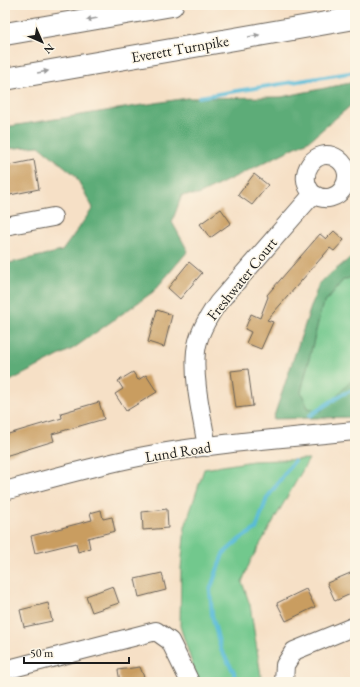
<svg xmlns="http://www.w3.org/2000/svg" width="360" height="687" viewBox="0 0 360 687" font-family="'EB Garamond',serif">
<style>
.green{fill:#72c88d;stroke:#477254}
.forest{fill:#5dac78;stroke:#3c644a}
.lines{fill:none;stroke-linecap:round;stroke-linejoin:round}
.stream{stroke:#59bbd8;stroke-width:4}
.building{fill:#c99d61}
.minor-casing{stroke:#686158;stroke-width:20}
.highway-casing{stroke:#686158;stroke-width:24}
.minor{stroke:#fff;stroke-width:18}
.highway{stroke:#fff;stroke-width:22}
.oneway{fill:#999}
.labels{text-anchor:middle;stroke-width:3;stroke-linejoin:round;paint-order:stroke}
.street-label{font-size:15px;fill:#1c1c1c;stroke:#fcf5e5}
</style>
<rect width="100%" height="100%" fill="#fcf5e5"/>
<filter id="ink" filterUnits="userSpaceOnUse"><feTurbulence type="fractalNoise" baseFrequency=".025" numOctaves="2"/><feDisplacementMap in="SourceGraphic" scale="8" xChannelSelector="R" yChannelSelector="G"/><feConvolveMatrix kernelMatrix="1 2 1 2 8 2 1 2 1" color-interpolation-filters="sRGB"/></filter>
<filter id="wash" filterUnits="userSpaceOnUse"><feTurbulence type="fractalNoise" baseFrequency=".012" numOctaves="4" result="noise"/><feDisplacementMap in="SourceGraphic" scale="16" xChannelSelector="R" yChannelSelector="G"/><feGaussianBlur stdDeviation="0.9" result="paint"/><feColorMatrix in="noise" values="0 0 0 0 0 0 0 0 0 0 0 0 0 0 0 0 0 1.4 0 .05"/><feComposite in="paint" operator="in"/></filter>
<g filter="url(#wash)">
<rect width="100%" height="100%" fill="#f6e0c6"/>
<!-- green -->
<g class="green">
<polygon points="355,276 355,377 321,411 308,408 301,392 322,306 343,280"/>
<polygon points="309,459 251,560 242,582 250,605 262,682 198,682 180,626 181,568 185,527 204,469 253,461"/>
</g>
<!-- forest -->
<g class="forest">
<polygon points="355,82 355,102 310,140 198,195 182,195 172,222 188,251 153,292 74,348 8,382 5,381 5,264 62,251 93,208 75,175 39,146 5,149 5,127 187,98 281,97"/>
<polygon points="355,254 355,276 343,280 322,306 301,392 308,408 321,411 355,377 355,417 273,419 319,283"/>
</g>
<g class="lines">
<!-- stream -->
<g class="stream">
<polyline points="199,97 355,72"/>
<polyline points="309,416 341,395 355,389"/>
<polyline points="235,682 234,672 221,650 212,615 210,590 223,554 240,539 256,529 267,498 294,461"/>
</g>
</g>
<g id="blocks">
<!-- building -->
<g class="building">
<polygon points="34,160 39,189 5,196 5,166"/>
<polygon points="254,174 268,185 252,205 238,195"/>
<polygon points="221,209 231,223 210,238 200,224"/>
<polygon points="334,231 344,240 334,251 330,248 267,320 273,322 261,349 246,343 251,332 245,329 251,314 260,318 268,297 267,295 320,234 326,239"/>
<polygon points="189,262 202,273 180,299 168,288"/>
<polygon points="157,310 172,315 164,347 148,342"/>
<polygon points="248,369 253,406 236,408 231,371"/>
<polygon points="133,372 138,380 146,375 157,392 126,411 115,394 123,389 118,381"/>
<polygon points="99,402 104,419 52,434 54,441 5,456 5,435 62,418 61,413"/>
<polygon points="167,509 168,528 143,530 142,512"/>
<polygon points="101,510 103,519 112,517 115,531 88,538 90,548 78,552 76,543 35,553 31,536 92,520 90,513"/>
<polygon points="355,571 355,592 335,601 327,583"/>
<polygon points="162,573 166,590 139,597 135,579"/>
<polygon points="113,586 119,603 92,612 86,596"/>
<polygon points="306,589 315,607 286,621 277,603"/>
<polygon points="48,603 52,621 24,627 20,610"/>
<polygon points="140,667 146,682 120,682 118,670"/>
</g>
</g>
</g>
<g filter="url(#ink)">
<use href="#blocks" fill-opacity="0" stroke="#686158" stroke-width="1"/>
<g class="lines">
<defs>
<g id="minor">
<polyline points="5,226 53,217"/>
<path d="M207 447C202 416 193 382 196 351 198 333 208 317 218 303L313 194C338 210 360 175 338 159 316 144 294 176 313 194"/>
<path d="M5 491C51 478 97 465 144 456 213 443 285 438 355 431"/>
<polyline points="5,670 156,631 170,641 190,682"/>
<polyline points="284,682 285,665 294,651 355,626"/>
</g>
<g id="highway">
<polyline points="5,34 172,5"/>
<polyline points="5,79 355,18"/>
</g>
</defs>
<!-- minor casing -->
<use href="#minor" class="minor-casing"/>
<!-- highway casing -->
<use href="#highway" class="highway-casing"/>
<!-- minor -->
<use href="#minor" class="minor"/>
<!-- highway -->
<use href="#highway" class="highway"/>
</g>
<!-- one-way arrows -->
<defs><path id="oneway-solid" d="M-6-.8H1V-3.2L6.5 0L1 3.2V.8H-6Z"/></defs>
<g class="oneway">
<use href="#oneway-solid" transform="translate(92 19) rotate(170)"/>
<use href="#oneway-solid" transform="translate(254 36) rotate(-10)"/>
<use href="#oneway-solid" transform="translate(43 72) rotate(-10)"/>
</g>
</g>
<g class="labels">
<!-- street labels -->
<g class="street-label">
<text transform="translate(180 49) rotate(-10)" y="5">Everett Turnpike</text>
<text transform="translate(242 279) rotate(-51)" y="5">Freshwater Court</text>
<text transform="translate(178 452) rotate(-9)" y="5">Lund Road</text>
</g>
</g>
<!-- margin -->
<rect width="360" height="687" fill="none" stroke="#fcf5e5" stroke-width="20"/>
<!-- north arrow -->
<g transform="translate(42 42) rotate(135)" stroke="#fcf5e5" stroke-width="3" paint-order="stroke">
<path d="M0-3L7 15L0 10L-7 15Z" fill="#1c1c1c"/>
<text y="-6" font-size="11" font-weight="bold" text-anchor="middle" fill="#1c1c1c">N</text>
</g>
<!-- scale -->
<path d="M24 657v6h105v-6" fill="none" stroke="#1c1c1c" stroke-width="2"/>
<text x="30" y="657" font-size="12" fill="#1c1c1c" stroke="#fcf5e5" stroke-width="3" paint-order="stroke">50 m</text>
</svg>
